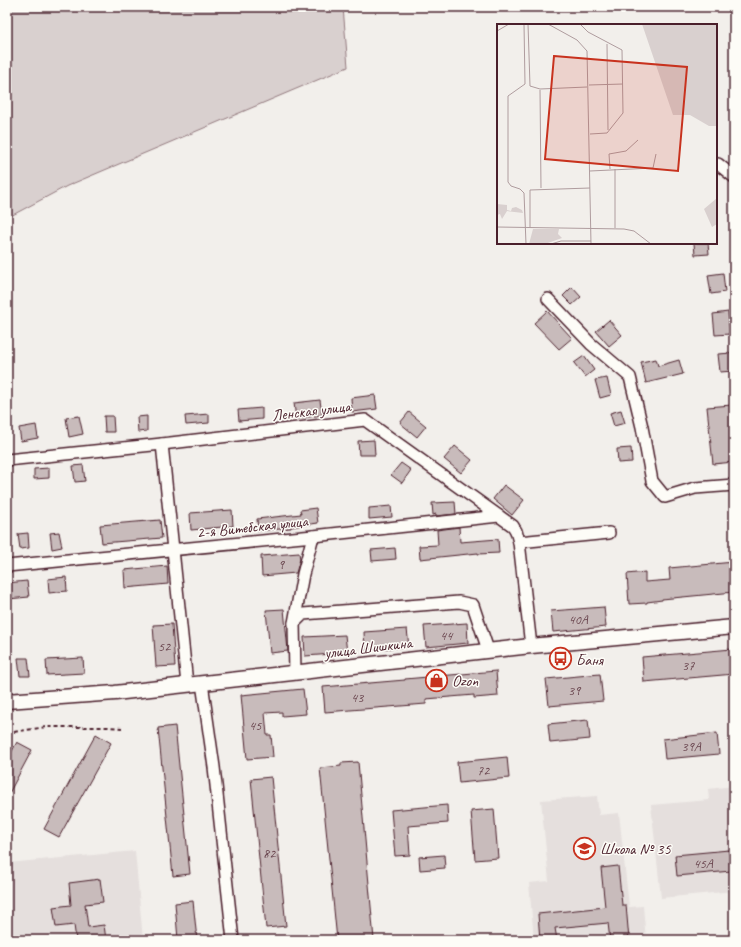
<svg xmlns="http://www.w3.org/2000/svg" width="741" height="947" viewBox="0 0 741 947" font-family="Caveat,sans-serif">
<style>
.built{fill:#e5dfdd}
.green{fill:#d9d0cf;stroke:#92787d}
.building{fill:#c8bbbb;stroke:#4a1f2b}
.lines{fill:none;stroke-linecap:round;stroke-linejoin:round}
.minor-casing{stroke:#4a1f2b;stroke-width:14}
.major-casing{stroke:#4a1f2b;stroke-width:17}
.path{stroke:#4a1f2b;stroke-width:2;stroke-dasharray:4 3;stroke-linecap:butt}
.minor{stroke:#fdfcf7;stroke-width:11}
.major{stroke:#fdfcf7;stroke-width:14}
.labels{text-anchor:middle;stroke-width:3;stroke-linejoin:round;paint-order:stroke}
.number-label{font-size:14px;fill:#6a464f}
.street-label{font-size:16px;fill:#4a1f2b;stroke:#fdfcf7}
.poi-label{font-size:16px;fill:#4a1f2b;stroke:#fdfcf7;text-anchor:start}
.inset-road{fill:none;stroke:#af9c9e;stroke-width:1}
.view{fill:#c8321e;fill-opacity:0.15;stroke:#c8321e;stroke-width:2}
.inset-edge{fill:none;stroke:#4a1f2b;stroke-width:2}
</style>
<rect width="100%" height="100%" fill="#f2efeb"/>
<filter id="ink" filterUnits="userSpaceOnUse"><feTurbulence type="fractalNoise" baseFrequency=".025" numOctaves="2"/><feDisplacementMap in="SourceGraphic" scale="8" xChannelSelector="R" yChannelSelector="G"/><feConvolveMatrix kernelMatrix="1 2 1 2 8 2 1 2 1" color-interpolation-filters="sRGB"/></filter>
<g filter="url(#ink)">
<!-- built -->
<g class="built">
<polygon points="734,786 734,891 661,898 651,805 709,800 708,789"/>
<polygon points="597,796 599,815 619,813 629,907 643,906 646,940 534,940 529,883 549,881 541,800"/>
<polygon points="135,851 143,940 7,940 7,884 8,863"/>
</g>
<!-- green -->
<polygon class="green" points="7,7 343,7 348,67 67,186 7,218"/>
<!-- building -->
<g class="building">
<polygon points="694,243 708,243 709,254 695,255"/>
<polygon points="723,273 725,292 711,294 708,275"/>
<polygon points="572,287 581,297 572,305 563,296"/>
<polygon points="547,311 572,338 559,349 534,323"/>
<polygon points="728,312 730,334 715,335 713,314"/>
<polygon points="609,320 622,335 609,346 596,331"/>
<polygon points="732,353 734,371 720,372 718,354"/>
<polygon points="584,356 594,370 585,377 574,363"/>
<polygon points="656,359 658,366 679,360 683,374 646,383 641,362"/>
<polygon points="607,378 611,395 600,398 595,380"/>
<polygon points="375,395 377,409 352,412 351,398"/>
<polygon points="320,400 322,415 296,419 294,403"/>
<polygon points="732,405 734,421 734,462 713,464 707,407"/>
<polygon points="262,408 262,419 239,421 238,410"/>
<polygon points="621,410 625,423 614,426 610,413"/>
<polygon points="409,412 426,426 417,437 400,423"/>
<polygon points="209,414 209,423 186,425 185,416"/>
<polygon points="79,416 83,434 69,437 66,418"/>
<polygon points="104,416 113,416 114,432 105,432"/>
<polygon points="147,416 147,431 138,432 137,417"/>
<polygon points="36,425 38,438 21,441 19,428"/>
<polygon points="374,440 375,455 359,455 358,441"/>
<polygon points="455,446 472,460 461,473 444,459"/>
<polygon points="631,448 632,462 618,463 617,449"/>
<polygon points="401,463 411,470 402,483 391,475"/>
<polygon points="83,465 85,481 75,482 73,466"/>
<polygon points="49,468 49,478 34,479 34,469"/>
<polygon points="504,485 524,500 512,515 493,499"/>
<polygon points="455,502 456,514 436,516 436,514 433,515 432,503"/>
<polygon points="391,506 392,517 369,519 369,508"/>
<polygon points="316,508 318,523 291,527 291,528 258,531 257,519 301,514 300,510"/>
<polygon points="232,510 233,526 191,530 190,513"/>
<polygon points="160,520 162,538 102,543 100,525"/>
<polygon points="459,527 460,542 498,539 499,553 478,554 478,553 420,559 419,546 438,545 437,530"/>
<polygon points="59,532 62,547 52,549 50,533"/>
<polygon points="28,533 29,548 20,549 18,534"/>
<polygon points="395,548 396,559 372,561 371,550"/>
<polygon points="299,553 300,559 296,573 262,576 261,556"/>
<polygon points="734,562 734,592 662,599 662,600 647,602 647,603 629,604 627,574 645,572 645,582 670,580 669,568"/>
<polygon points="167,566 168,584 125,588 124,570"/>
<polygon points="66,577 67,591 49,593 48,579"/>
<polygon points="27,581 29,597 8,599 7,583"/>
<polygon points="604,607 606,627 553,632 551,611"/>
<polygon points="284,609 288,651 270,653 266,610"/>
<polygon points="467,623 468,643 426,647 424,626"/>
<polygon points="172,624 175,666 156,667 153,625"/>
<polygon points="407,629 409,647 365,650 364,632"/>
<polygon points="345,635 347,653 305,656 304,637"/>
<polygon points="732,649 734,674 644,682 642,657"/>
<polygon points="18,658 28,658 30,676 20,676"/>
<polygon points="83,658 84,673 47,675 46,660"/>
<polygon points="496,671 498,696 474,698 474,695 426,699 426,704 325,712 323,687 405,680 405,679"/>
<polygon points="600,674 603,701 549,706 546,679"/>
<polygon points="303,689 306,714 282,716 282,712 265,713 267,735 271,735 273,757 247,759 241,695"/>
<polygon points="588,720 590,739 550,743 548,724"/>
<polygon points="175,726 190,874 173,876 158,728"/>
<polygon points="717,733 719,754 665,759 663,739"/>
<polygon points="96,734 111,743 59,837 44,829"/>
<polygon points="17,742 32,750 7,797 7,760"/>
<polygon points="507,757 509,778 459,783 457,762"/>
<polygon points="358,762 374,940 337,940 320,768 341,766 341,763"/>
<polygon points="271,777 286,926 266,928 251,779"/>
<polygon points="447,805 448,823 408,826 410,855 395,856 391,810"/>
<polygon points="494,809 498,858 475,860 471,811"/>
<polygon points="729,850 731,871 677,876 675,855"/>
<polygon points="444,855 445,868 420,870 419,857"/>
<polygon points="618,866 622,905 626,905 629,940 610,940 608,923 555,928 557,940 540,940 538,914 605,907 601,868"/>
<polygon points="100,879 103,902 85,904 88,927 104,925 106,940 76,940 74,925 56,927 53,907 71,905 69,883"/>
<polygon points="193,901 197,940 178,940 175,903"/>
</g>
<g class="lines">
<defs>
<g id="minor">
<polyline points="716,164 718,164 734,177"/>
<polyline points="548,299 591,344 630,377 642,427 652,481 665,497 695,488 734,485"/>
<polyline points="162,444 187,684"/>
<polyline points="7,460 162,444 365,420 513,526 516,531 519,542 531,646"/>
<polyline points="519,542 609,533"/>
<polyline points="7,566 313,536 499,516"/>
<polyline points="294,623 303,574 313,536"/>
<polyline points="295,673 294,623 303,614 459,602 473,605 488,650"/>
<polyline points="202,683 214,767 233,940"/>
</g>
<polyline id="major" points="7,701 115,693 531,646 734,627"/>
</defs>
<!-- minor casing -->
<use href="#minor" class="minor-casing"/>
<!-- major casing -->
<use href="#major" class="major-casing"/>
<!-- path -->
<polyline class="path" points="7,733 46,727 107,727 122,728"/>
<!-- minor -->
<use href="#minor" class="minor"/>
<!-- major -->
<use href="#major" class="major"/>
</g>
</g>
<!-- icons -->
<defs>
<symbol id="bus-ring" viewBox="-11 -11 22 22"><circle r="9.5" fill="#fdfcf7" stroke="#c8321e" stroke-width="1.5"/><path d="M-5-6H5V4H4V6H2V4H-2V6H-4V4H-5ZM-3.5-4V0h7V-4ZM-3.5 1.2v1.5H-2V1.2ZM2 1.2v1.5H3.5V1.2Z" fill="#c8321e"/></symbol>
<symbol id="shop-ring" viewBox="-11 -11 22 22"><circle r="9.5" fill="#fdfcf7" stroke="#c8321e" stroke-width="1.5"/><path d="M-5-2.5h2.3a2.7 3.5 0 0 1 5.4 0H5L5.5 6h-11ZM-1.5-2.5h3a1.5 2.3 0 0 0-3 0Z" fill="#c8321e"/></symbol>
<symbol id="school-ring" viewBox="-11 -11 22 22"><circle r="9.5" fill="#fdfcf7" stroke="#c8321e" stroke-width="1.5"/><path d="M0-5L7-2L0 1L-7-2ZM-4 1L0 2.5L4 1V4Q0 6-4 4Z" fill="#c8321e"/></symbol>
</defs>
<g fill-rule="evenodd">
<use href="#bus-ring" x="548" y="646" width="25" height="25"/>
<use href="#shop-ring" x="424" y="668" width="25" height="25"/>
<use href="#school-ring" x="572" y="836" width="25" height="25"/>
</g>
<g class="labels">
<!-- number labels -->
<g class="number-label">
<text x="281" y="569">9</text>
<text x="578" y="624">40А</text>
<text x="446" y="640">44</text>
<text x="164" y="651">52</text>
<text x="688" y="670">37</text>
<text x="574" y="695">39</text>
<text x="357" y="702">43</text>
<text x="255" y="730">45</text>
<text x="691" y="751">39А</text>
<text x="483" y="775">72</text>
<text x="269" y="858">82</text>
<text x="703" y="868">45А</text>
</g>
<!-- street labels -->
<g class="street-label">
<text transform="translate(311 410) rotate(-7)" y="6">Ленская улица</text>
<text transform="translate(252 526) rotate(-6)" y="6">2-я Витебская улица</text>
<text transform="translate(368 647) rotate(-7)" y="6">улица Шишкина</text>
</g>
<!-- poi labels -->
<g class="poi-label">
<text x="576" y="665">Баня</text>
<text x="452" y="686">Ozon</text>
<text x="600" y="854">Школа № 35</text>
</g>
</g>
<!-- overview -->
<g transform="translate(497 24)">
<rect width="220" height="220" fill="#f2efeb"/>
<path d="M145 0H220V102H212L193 91H176ZM220 174V200L215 203 207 185ZM0 180 10 181V186L14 187 15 184 19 183 25 186 26 189 10 187 5 195 3 190 0 191ZM36 205H62L61 210 65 214 48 220H32Z" fill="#d9d0cf"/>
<path class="inset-road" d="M27 0 28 60 11 72V158L14 162 23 165 27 169 29 220M31 0 33 62 43 65 90 63M51 0 80 16 90 27 94 220M83 0 91 8 125 26 126 89 110 109 93 110M0 7 12 0M110 20 111 106M92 61 126 60M43 66 44 164M113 145 112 130 129 127 141 116M118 145V204M93 147 156 144 159 130M0 203 127 205 137 207 154 220M33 204V166L93 164M54 220 64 217H94"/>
<path class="view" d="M57 32 190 43 181 147 48 135Z"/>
<rect width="220" height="220" class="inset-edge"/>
</g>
<!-- margin -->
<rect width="741" height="947" fill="none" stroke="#fdfcf7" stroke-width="24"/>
<rect x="12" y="12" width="717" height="923" fill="none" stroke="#4a1f2b" stroke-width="1.5" filter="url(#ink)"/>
</svg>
